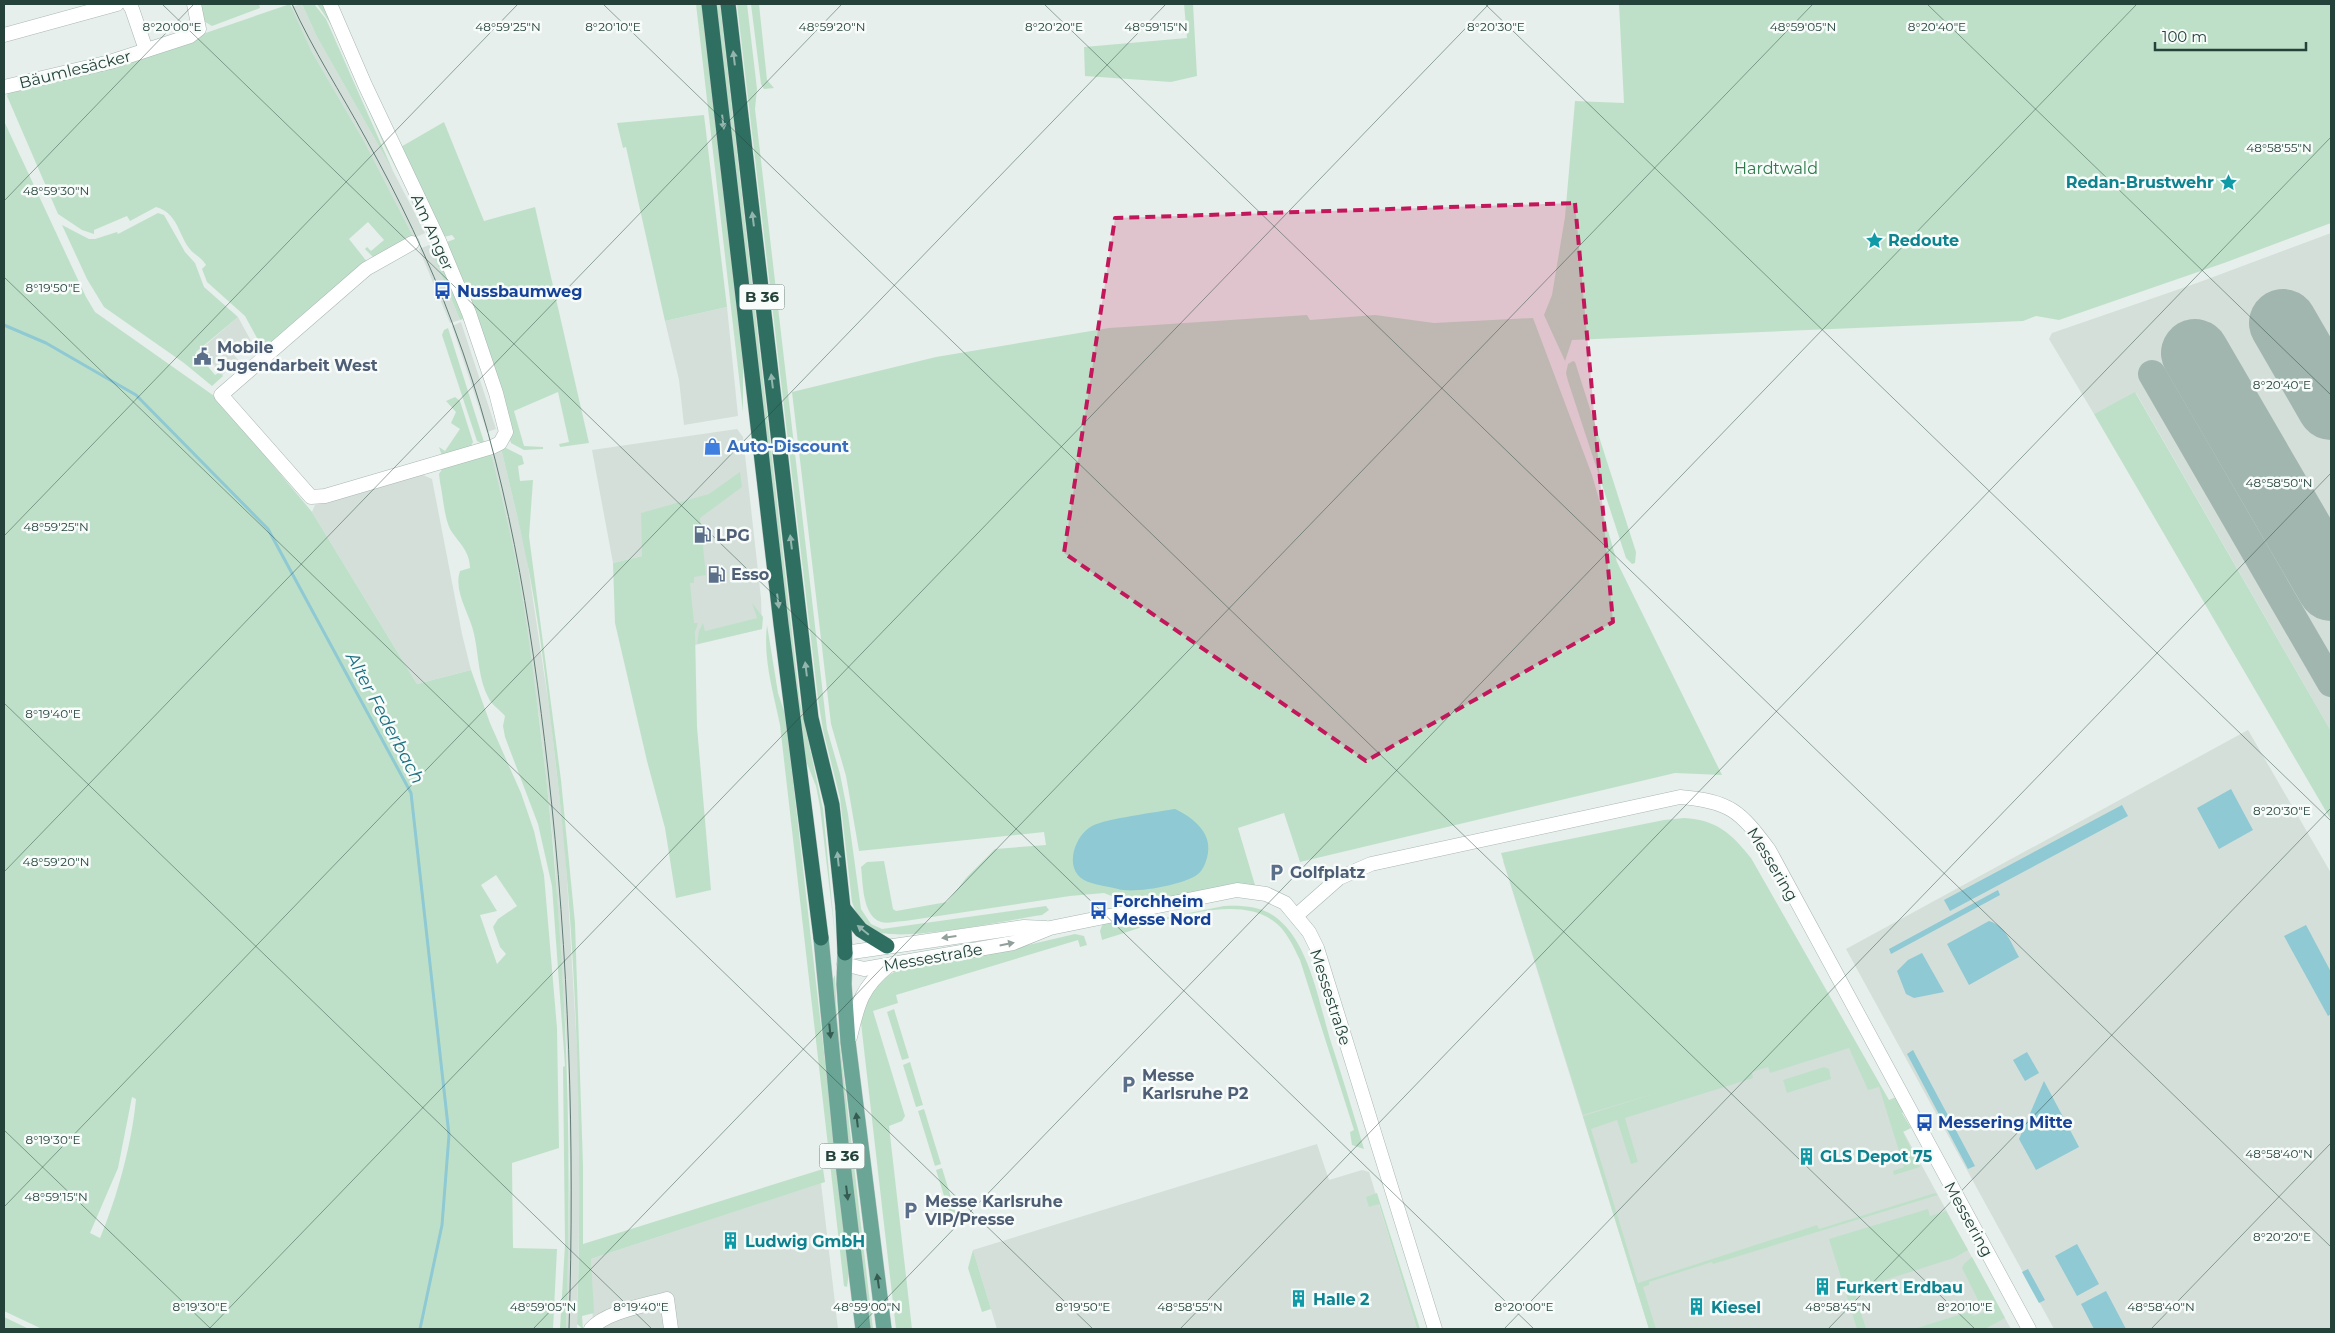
<svg xmlns="http://www.w3.org/2000/svg" width="2335" height="1333" viewBox="0 0 2335 1333" font-family="Montserrat,sans-serif">
<style>
.built{fill:#d4dfda}
.green{fill:#bfe0c8;fill-rule:evenodd}
.water{fill:#8ec9d4}
.lines{fill:none;stroke-linecap:round;stroke-linejoin:round}
.stream{stroke:#8ec9d4;stroke-width:3}
.taxiway{stroke:#a2b6b0;stroke-width:28}
.runway{stroke:#a2b6b0;stroke-width:68}
.minor-casing{stroke:#a8b8b2;stroke-width:15}
.major-casing{stroke:#c2cac8;stroke-width:16}
.highway-casing{stroke:#c2cac8;stroke-width:16}
.minor{stroke:#fff;stroke-width:14}
.major{stroke:#6aa596;stroke-width:15}
.highway{stroke:#2f6f62;stroke-width:15}
.tram{stroke:#5f7d75;stroke-width:1}
.oneway{fill:#93b5ae}
.oneway2{fill:#92a09c}
.oneway3{fill:#365b51}
.marked{fill:#c2185b;fill-opacity:0.2;stroke:#c2185b;stroke-width:4;stroke-dasharray:10 6;stroke-linejoin:round}
.ticks{fill:none;stroke:#24423a;stroke-width:1;stroke-opacity:0.45}
.labels{text-anchor:middle;stroke-width:5;stroke-linejoin:round;paint-order:stroke}
.shield{fill:#f7fbf9;stroke:#637a73;stroke-width:1}
.shield-label{font-size:15px;font-weight:bold;fill:#24423a}
.street-label{font-size:16px;fill:#24423a;stroke:#f7fbf9}
.park-label{font-size:16px;fill:#2d7a4b;stroke:#f7fbf9}
.culture-label{font-size:16px;font-weight:bold;fill:#0d838f;stroke:#f7fbf9;text-anchor:start}
.transit-label{font-size:16px;font-weight:bold;fill:#164399;stroke:#f7fbf9;text-anchor:start}
.service-label{font-size:16px;font-weight:bold;fill:#4e5e75;stroke:#f7fbf9;text-anchor:start}
.shop-label{font-size:16px;font-weight:bold;fill:#366cbe;stroke:#f7fbf9;text-anchor:start}
.water-label{font-size:18px;font-style:italic;fill:#1c6f80;stroke:#f7fbf9}
.ticks-label{font-size:12px;text-anchor:middle;fill:#24423a;stroke:#f7fbf9;stroke-width:5;stroke-linejoin:round;paint-order:stroke}
</style>
<rect width="100%" height="100%" fill="#e6efeb"/>
<!-- built -->
<g class="built">
<polygon points="302,4 317,37 393,171 425,233 414,238 364,141 312,52 291,7"/>
<polygon points="2331,233 2331,731 2136,393 2094,414 2049,339 2052,333 2197,283"/>
<polygon points="429,245 460,320 450,323 419,249"/>
<polygon points="727,307 738,416 684,425 679,380 665,321"/>
<polygon points="238,317 251,341 234,355 239,361 222,375 201,349"/>
<polygon points="461,322 496,429 487,432 452,326"/>
<polygon points="737,429 743,437 761,598 762,629 695,645 695,632 669,507 659,510 642,556 613,563 592,450"/>
<polygon points="501,448 526,553 550,713 565,846 578,1065 580,1165 577,1329 566,1329 570,1165 568,1066 554,849 539,715 491,453"/>
<polygon points="419,473 432,479 462,634 471,670 417,684 312,512 315,505"/>
<polygon points="2248,730 2331,873 2331,1329 2054,1329 1846,949"/>
<polygon points="1697,821 1843,1034 1849,1032 2011,1329 1649,1329 1503,861"/>
<polygon points="1317,1144 1329,1180 1362,1170 1369,1172 1417,1329 997,1329 973,1250"/>
<polygon points="821,1183 838,1329 593,1329 591,1259"/>
</g>
<!-- green -->
<g class="green">
<polygon points="196,4 259,4 260,8 212,26 202,20"/>
<path d="M290 4 312 52 364 141 414 238 374 258 365 249 367 247 371 251 384 240 368 222 349 239 368 263 263 349 245 316 207 282 202 269 206 265C202 259 200 258 195 254 178 241 181 214 156 207L130 221 127 216 94 230V234L82 230 58 214 7 96 8 93 80 76Z"/>
<polygon points="302,4 314,4 326,19 393,171 317,37"/>
<polygon points="317,4 325,4 424,223 384,145 332,26"/>
<polygon points="696,4 703,4 743,351 743,412"/>
<polygon points="715,4 720,4 800,702 823,809 835,935 820,807 816,786 804,756"/>
<path d="M737 4H747L757 89 755 109 827 729 840 774 848 814 861 909 871 924 882 929 1046 906 1049 910 1042 915C1008 920 903 943 875 931 863 927 856 914 852 902L840 798 823 730 818 699Z"/>
<polygon points="751,4 759,4 767,80 774,88 764,89 761,84"/>
<polygon points="1184,4 1193,4 1197,76 1171,82 1085,76 1084,47 1187,38"/>
<polygon points="1619,4 2331,4 2331,223 2224,263 2059,320 2036,316 2023,321 1572,340 1565,361 1544,315 1552,295 1565,217 1575,101 1624,103"/>
<polygon points="704,115 727,307 665,321 626,147 623,148 617,123"/>
<path d="M4 121 86 297 95 312 217 398 312 512 417 684 471 670 490 723 521 793 534 831 544 875 557 1028 559 1148 512 1163 513 1248 557 1249 553 1329H42L4 1311ZM496 875 517 906 498 919 493 927 500 947 506 954 497 964 480 915 497 911 481 885ZM132 1097 136 1099C132 1143 117 1198 100 1238L90 1233 118 1168Z"/>
<polygon points="444,122 484,221 535,207 589,443 560,447 559,444 569,442 558,392 514,411 524,446 543,447 543,449 524,450 511,443 444,243 455,239 452,235 444,237 399,148"/>
<polygon points="158,213 164,215 185,252 195,263 204,287 238,317 196,352 215,375 220,372 223,376 212,386 184,363 104,307 87,279 62,225 89,239 95,239 117,232 118,234"/>
<polygon points="433,244 452,282 475,350 463,319 460,320 429,245"/>
<path d="M1307 315 1310 320 1375 315 1434 323 1533 318 1592 475 1617 562 1722 775 1675 773 1300 862 1284 813 1238 828 1255 885H1229L1118 907 1114 897 1104 893 1070 896 905 921C898 921 887 924 881 922 862 916 863 882 861 867L867 862 884 861 893 909 896 911 947 902 967 877 995 849 1046 845 1044 832 859 851 846 776 831 724 792 392 936 357 1109 328Z"/>
<polygon points="448,328 484,442 481,443 477,441 442,335 444,330"/>
<polygon points="1573,361 1575,362 1636,552 1635,563 1632,564 1626,558 1568,381 1566,373 1568,364"/>
<polygon points="2135,392 2331,731 2331,820 2094,414"/>
<polygon points="455,397 460,401 473,442 471,446 442,456 439,447 445,451 460,429 451,423 456,412 446,401"/>
<path d="M504 447 522 456 524 464 518 466 520 481 533 480 529 536 561 780 575 923 583 1166V1244L823 1169 825 1182 591 1259 594 1313 582 1316 583 1329 577 1324C583 1132 577 940 554 749 546 683 539 617 525 552 518 517 509 483 501 448Z"/>
<path d="M491 453C499 487 508 522 515 557 529 629 537 703 546 776 566 960 573 1144 566 1329H560L565 1245 563 1067 565 1066 552 886 538 824 505 737 503 726 505 716C500 710 492 705 489 699 478 679 479 656 474 634 470 614 453 592 460 571L470 568C470 551 458 542 450 529 444 516 443 496 440 482L439 474 443 468Z"/>
<polygon points="740,472 742,487 700,518 706,575 694,577 694,583 690,583 694,623 698,623 695,632 697,727 711,890 676,898 665,828 647,761 615,623 613,563 642,556 641,513 709,494"/>
<polygon points="752,603 763,617 762,629 697,644 699,631 703,623 705,631 757,618"/>
<path d="M767 625 778 693 785 714 791 763 849 1272 847 1287 844 1286 780 725C773 691 763 659 767 625Z"/>
<path d="M1684 818C1717 820 1731 833 1751 858L1889 1100 1896 1097 1904 1112 1902 1113 1911 1128 1903 1132 1920 1167 1894 1175 1893 1171 1904 1167 1879 1087 1868 1090 1849 1048 1770 1073 1768 1067 1752 1072 1753 1078 1625 1118 1638 1162 1631 1164 1617 1120 1591 1129 1638 1283 1817 1225 1819 1229 1935 1193 1938 1195 1713 1264 1712 1262 1649 1282V1285L1643 1287 1656 1329H1649L1583 1116 1660 1092 1583 1115 1501 853 1664 820Z"/>
<path d="M1224 906C1242 905 1263 906 1278 919 1309 944 1319 1002 1330 1039 1342 1076 1353 1112 1364 1149L1352 1145 1350 1132 1354 1130 1300 960C1293 946 1286 929 1272 920 1231 891 1145 927 1102 940L1100 931 1102 925 1112 921 1119 927Z"/>
<path d="M1075 934 1084 936 1087 945 1080 947 1078 940 896 995 898 1003 873 1011 905 1116 902 1121 889 1126 912 1329H896L861 1023C860 998 879 978 901 969L1015 948Z"/>
<polygon points="835,975 837,1018 873,1329 868,1329 831,983"/>
<polygon points="894,1009 909,1058 902,1060 887,1012"/>
<polygon points="910,1062 923,1105 916,1107 903,1065"/>
<polygon points="1824,1067 1829,1069 1831,1079 1787,1093 1783,1080"/>
<polygon points="924,1109 941,1164 935,1166 918,1111"/>
<polygon points="942,1168 956,1214 950,1215 936,1170"/>
<polygon points="1377,1193 1420,1329 1417,1329 1379,1204 1369,1207 1366,1197"/>
<polygon points="1928,1209 1930,1216 1946,1211 1968,1250 1954,1258 1854,1290 1866,1329 1857,1329 1829,1239"/>
<polygon points="973,1250 991,1309 982,1312 968,1268"/>
<polygon points="1972,1257 2005,1318 1985,1329 1914,1329 1971,1311 1973,1316 1984,1312 1962,1268 1964,1264"/>
<polygon points="4,1317 29,1329 4,1329"/>
</g>
<!-- water -->
<g class="water">
<polygon points="2231,789 2253,830 2219,849 2197,808"/>
<polygon points="2122,805 2128,816 1950,911 1944,900"/>
<path d="M1175 809C1194 818 1214 834 1207 858 1205 864 1203 870 1198 874 1185 885 1133 894 1118 889 1107 886 1093 885 1084 880 1063 868 1075 835 1092 826 1104 819 1158 812 1175 809Z"/>
<polygon points="1998,890 2000,895 1891,954 1889,949"/>
<path d="M1989 921C2006 926 2011 943 2019 957L1969 985 1947 944Z"/>
<polygon points="2306,925 2331,972 2331,1014 2328,1016 2284,936"/>
<polygon points="1922,953 1944,992 1914,998 1906,994 1897,971 1908,960"/>
<polygon points="1913,1050 1975,1166 1968,1169 1907,1054"/>
<polygon points="2027,1052 2039,1073 2025,1081 2013,1060"/>
<polygon points="2044,1081 2079,1147 2036,1170 2019,1139"/>
<polygon points="2077,1244 2099,1284 2077,1296 2055,1256"/>
<polygon points="2028,1269 2045,1300 2039,1303 2022,1272"/>
<polygon points="2106,1291 2126,1329 2094,1329 2081,1304"/>
</g>
<g class="lines">
<!-- stream -->
<polyline class="stream" points="4,325 46,343 136,395 268,529 411,793 449,1135 442,1225 420,1329"/>
<!-- taxiway -->
<polyline class="taxiway" points="2152,374 2331,683"/>
<!-- runway -->
<g class="runway">
<polyline points="2283,323 2331,406"/>
<polyline points="2195,353 2331,587"/>
</g>
<defs>
<g id="minor">
<polyline points="129,4 132,9 146,50"/>
<polyline points="330,4 365,85 439,241 469,313 496,393 506,432 500,443 492,447 325,496 311,497 221,395 366,269 412,243"/>
<polyline points="4,35 117,4"/>
<polyline points="4,87 110,62 190,36 199,29 194,4"/>
<path d="M1297 915 1339 878 1371 864 1680 797C1730 801 1740 811 1769 850L2029 1329"/>
<polyline points="845,953 1024,927 1046,928"/>
<polyline points="844,964 864,969 1013,943 1050,928 1237,890 1266,894 1285,903 1309,932 1317,948 1435,1329"/>
<path d="M850 1037C858 1004 861 988 888 966"/>
<path d="M591 1329C605 1312 646 1305 667 1299L671 1329"/>
</g>
<g id="major">
<polyline points="821,938 843,1164 863,1329"/>
<polyline points="845,953 844,984 848,1042 884,1329"/>
</g>
<g id="highway">
<polyline points="709,4 781,624 821,938"/>
<polyline points="728,4 811,718 832,805 843,908 845,953"/>
<polyline points="843,908 861,930 887,946"/>
</g>
</defs>
<!-- minor casing -->
<use href="#minor" class="minor-casing"/>
<!-- major casing -->
<use href="#major" class="major-casing"/>
<!-- highway casing -->
<use href="#highway" class="highway-casing"/>
<!-- minor -->
<use href="#minor" class="minor"/>
<!-- major -->
<use href="#major" class="major"/>
<!-- highway -->
<use href="#highway" class="highway"/>
<!-- tram -->
<path class="tram" d="M292 4C313 50 341 93 365 137 399 198 429 260 453 325 507 468 531 619 548 770 569 956 575 1142 569 1329"/>
</g>
<!-- one-way arrows -->
<defs><path id="oneway-solid" d="M-6-.8H1V-3.2L6.5 0L1 3.2V.8H-6Z" transform="scale(1.25)"/></defs>
<g class="oneway">
<use href="#oneway-solid" transform="translate(734 58) rotate(-97)"/>
<use href="#oneway-solid" transform="translate(723 122) rotate(83)"/>
<use href="#oneway-solid" transform="translate(753 219) rotate(-97)"/>
<use href="#oneway-solid" transform="translate(772 381) rotate(-97)"/>
<use href="#oneway-solid" transform="translate(791 542) rotate(-97)"/>
<use href="#oneway-solid" transform="translate(778 601) rotate(83)"/>
<use href="#oneway-solid" transform="translate(806 669) rotate(-97)"/>
<use href="#oneway-solid" transform="translate(838 859) rotate(-96)"/>
<use href="#oneway-solid" transform="translate(863 930) rotate(-141)"/>
</g>
<g class="oneway2">
<use href="#oneway-solid" transform="translate(949 937) rotate(172)"/>
<use href="#oneway-solid" transform="translate(1007 944) rotate(-11)"/>
</g>
<g class="oneway3">
<use href="#oneway-solid" transform="translate(830 1031) rotate(84)"/>
<use href="#oneway-solid" transform="translate(857 1120) rotate(-97)"/>
<use href="#oneway-solid" transform="translate(847 1193) rotate(83)"/>
<use href="#oneway-solid" transform="translate(878 1281) rotate(-98)"/>
</g>
<!-- marked area -->
<path class="marked" d="M1575 203 1613 622 1366 761 1064 553 1115 218Z"/>
<!-- ticks -->
<path class="ticks" d="M162 4 1534 1329M603 4 1975 1329M1044 4 2331 1247M1485 4 2331 821M1927 4 2331 395M4 201 194 4M4 277 1093 1329M4 536 518 4M4 703 652 1329M4 872 842 4M4 1130 211 1329M4 1207 1166 4M209 1329 1489 4M533 1329 1813 4M857 1329 2137 4M1180 1329 2331 137M1504 1329 2331 473M1828 1329 2331 808M2151 1329 2331 1143"/>
<!-- icons -->
<defs>
<symbol id="sight-bare" viewBox="-9 -9 18 18"><path d="M0-6L1.8-2.2L6-1.7L2.9 1.2L3.7 5.4L0 3.3L-3.7 5.4L-2.9 1.2L-6-1.7L-1.8-2.2Z" fill="#0f9aa8" stroke="#f7fbf9" stroke-width="2.5" paint-order="stroke"/></symbol>
<symbol id="bus-bare" viewBox="-9 -9 18 18"><path d="M-5-6H5V4H4V6H2V4H-2V6H-4V4H-5ZM-3.5-4V0h7V-4ZM-3.5 1.2v1.5H-2V1.2ZM2 1.2v1.5H3.5V1.2Z" fill="#1a4fb4" stroke="#f7fbf9" stroke-width="2.5" paint-order="stroke"/></symbol>
<symbol id="civic-bare" viewBox="-9 -9 18 18"><path d="M-.6-6.5H3V-4.5H.6V-3L4-1V1h2V6H-6V1h2V-1L-.6-3ZM-1.2 2.5V6h2.4V2.5Z" fill="#5c6f8a" stroke="#f7fbf9" stroke-width="2.5" paint-order="stroke"/></symbol>
<symbol id="shop-bare" viewBox="-9 -9 18 18"><path d="M-5-2.5h2.3a2.7 3.5 0 0 1 5.4 0H5L5.5 6h-11ZM-1.5-2.5h3a1.5 2.3 0 0 0-3 0Z" fill="#3f7fe0" stroke="#f7fbf9" stroke-width="2.5" paint-order="stroke"/></symbol>
<symbol id="fuel-bare" viewBox="-9 -9 18 18"><path d="M-5.5-6h7V0h2V4h1.3V-2.5L3-4.5l.8-.8L6-3V5H2.5V1h-1V6h-7ZM-4.2-4.7v3.2H.2V-4.7Z" fill="#5c6f8a" stroke="#f7fbf9" stroke-width="2.5" paint-order="stroke"/></symbol>
<symbol id="parking-bare" viewBox="-9 -9 18 18"><path d="M-3.5-5.5H1a3.5 3.5 0 0 1 0 7H-1V5.5H-3.5ZM-1-3.4V-.6H.8a1.4 1.4 0 0 0 0-2.8Z" fill="#5c6f8a" stroke="#f7fbf9" stroke-width="2.5" paint-order="stroke"/></symbol>
<symbol id="building-bare" viewBox="-9 -9 18 18"><path d="M-4-6H4V6H1V3H-1V6H-4ZM-2.5-4.3h1.7v1.8h-1.7ZM.8-4.3h1.7v1.8H.8ZM-2.5-1h1.7V.8h-1.7ZM.8-1h1.7V.8H.8Z" fill="#0f9aa8" stroke="#f7fbf9" stroke-width="2.5" paint-order="stroke"/></symbol>
</defs>
<g fill-rule="evenodd">
<use href="#sight-bare" x="2216" y="170" width="25" height="25"/>
<use href="#sight-bare" x="1862" y="228" width="25" height="25"/>
<use href="#bus-bare" x="430" y="278" width="25" height="25"/>
<use href="#civic-bare" x="190" y="344" width="25" height="25"/>
<use href="#shop-bare" x="700" y="434" width="25" height="25"/>
<use href="#fuel-bare" x="690" y="522" width="25" height="25"/>
<use href="#fuel-bare" x="704" y="562" width="25" height="25"/>
<use href="#parking-bare" x="1264" y="860" width="25" height="25"/>
<use href="#bus-bare" x="1086" y="898" width="25" height="25"/>
<use href="#parking-bare" x="1116" y="1072" width="25" height="25"/>
<use href="#bus-bare" x="1912" y="1110" width="25" height="25"/>
<use href="#building-bare" x="1794" y="1144" width="25" height="25"/>
<use href="#parking-bare" x="898" y="1198" width="25" height="25"/>
<use href="#building-bare" x="718" y="1228" width="25" height="25"/>
<use href="#building-bare" x="1810" y="1274" width="25" height="25"/>
<use href="#building-bare" x="1286" y="1286" width="25" height="25"/>
<use href="#building-bare" x="1684" y="1294" width="25" height="25"/>
</g>
<g class="labels">
<!-- shield labels -->
<g class="shield">
<rect x="739.5" y="284.5" width="45" height="25" rx="4"/>
<rect x="819.5" y="1143.5" width="45" height="25" rx="4"/>
</g>
<g class="shield-label">
<text x="762" y="302">B 36</text>
<text x="842" y="1161">B 36</text>
</g>
<!-- street labels -->
<g class="street-label">
<text transform="translate(75 69) rotate(-14)" y="6">Bäumlesäcker</text>
<text transform="translate(433 232) rotate(66)" y="6">Am Anger</text>
<text transform="translate(1773 864) rotate(59)" y="6">Messering</text>
<text transform="translate(933 957) rotate(-10)" y="6">Messestraße</text>
<text transform="translate(1331 997) rotate(72)" y="6">Messestraße</text>
<text transform="translate(1969 1219) rotate(61)" y="6">Messering</text>
</g>
<!-- park labels -->
<g class="park-label">
<text x="1776" y="174">Hardtwald</text>
</g>
<!-- culture labels -->
<g class="culture-label">
<text x="2214" y="188" text-anchor="end">Redan-Brustwehr</text>
<text x="1888" y="246">Redoute</text>
<text x="1820" y="1162">GLS Depot 75</text>
<text x="745" y="1247">Ludwig GmbH</text>
<text x="1836" y="1293">Furkert Erdbau</text>
<text x="1313" y="1305">Halle 2</text>
<text x="1711" y="1313">Kiesel</text>
</g>
<!-- transit labels -->
<g class="transit-label">
<text x="457" y="297">Nussbaumweg</text>
<text x="1113" y="907">Forchheim<tspan x="1113" dy="18">Messe Nord</tspan></text>
<text x="1938" y="1128">Messering Mitte</text>
</g>
<!-- service labels -->
<g class="service-label">
<text x="217" y="353">Mobile<tspan x="217" dy="18">Jugendarbeit West</tspan></text>
<text x="716" y="541">LPG</text>
<text x="731" y="580">Esso</text>
<text x="1290" y="878">Golfplatz</text>
<text x="1142" y="1081">Messe<tspan x="1142" dy="18">Karlsruhe P2</tspan></text>
<text x="925" y="1207">Messe Karlsruhe<tspan x="925" dy="18">VIP/Presse</tspan></text>
</g>
<!-- shop labels -->
<g class="shop-label">
<text x="727" y="452">Auto-Discount</text>
</g>
<!-- water labels -->
<g class="water-label">
<text transform="translate(385 718) rotate(62)" y="6">Alter Federbach</text>
</g>
</g>
<g class="ticks-label">
<text x="172" y="31">8°20'00"E</text>
<text x="613" y="31">8°20'10"E</text>
<text x="1054" y="31">8°20'20"E</text>
<text x="1496" y="31">8°20'30"E</text>
<text x="1937" y="31">8°20'40"E</text>
<text x="1803" y="31">48°59'05"N</text>
<text x="508" y="31">48°59'25"N</text>
<text x="832" y="31">48°59'20"N</text>
<text x="1156" y="31">48°59'15"N</text>
<text x="2279" y="152">48°58'55"N</text>
<text x="56" y="195">48°59'30"N</text>
<text x="53" y="292">8°19'50"E</text>
<text x="2282" y="389">8°20'40"E</text>
<text x="2279" y="487">48°58'50"N</text>
<text x="56" y="531">48°59'25"N</text>
<text x="53" y="718">8°19'40"E</text>
<text x="2282" y="815">8°20'30"E</text>
<text x="56" y="866">48°59'20"N</text>
<text x="53" y="1144">8°19'30"E</text>
<text x="2279" y="1158">48°58'40"N</text>
<text x="56" y="1201">48°59'15"N</text>
<text x="2282" y="1241">8°20'20"E</text>
<text x="543" y="1311">48°59'05"N</text>
<text x="867" y="1311">48°59'00"N</text>
<text x="1190" y="1311">48°58'55"N</text>
<text x="1838" y="1311">48°58'45"N</text>
<text x="2161" y="1311">48°58'40"N</text>
<text x="200" y="1311">8°19'30"E</text>
<text x="641" y="1311">8°19'40"E</text>
<text x="1083" y="1311">8°19'50"E</text>
<text x="1524" y="1311">8°20'00"E</text>
<text x="1965" y="1311">8°20'10"E</text>
</g>
<!-- border -->
<rect width="2335" height="1333" fill="none" stroke="#24423a" stroke-width="10"/>
<!-- scale -->
<path d="M2155 42v8h151v-8" fill="none" stroke="#24423a" stroke-width="2.5"/>
<text x="2162" y="42" font-size="15" fill="#24423a" stroke="#f7fbf9" stroke-width="4" paint-order="stroke">100 m</text>
</svg>
